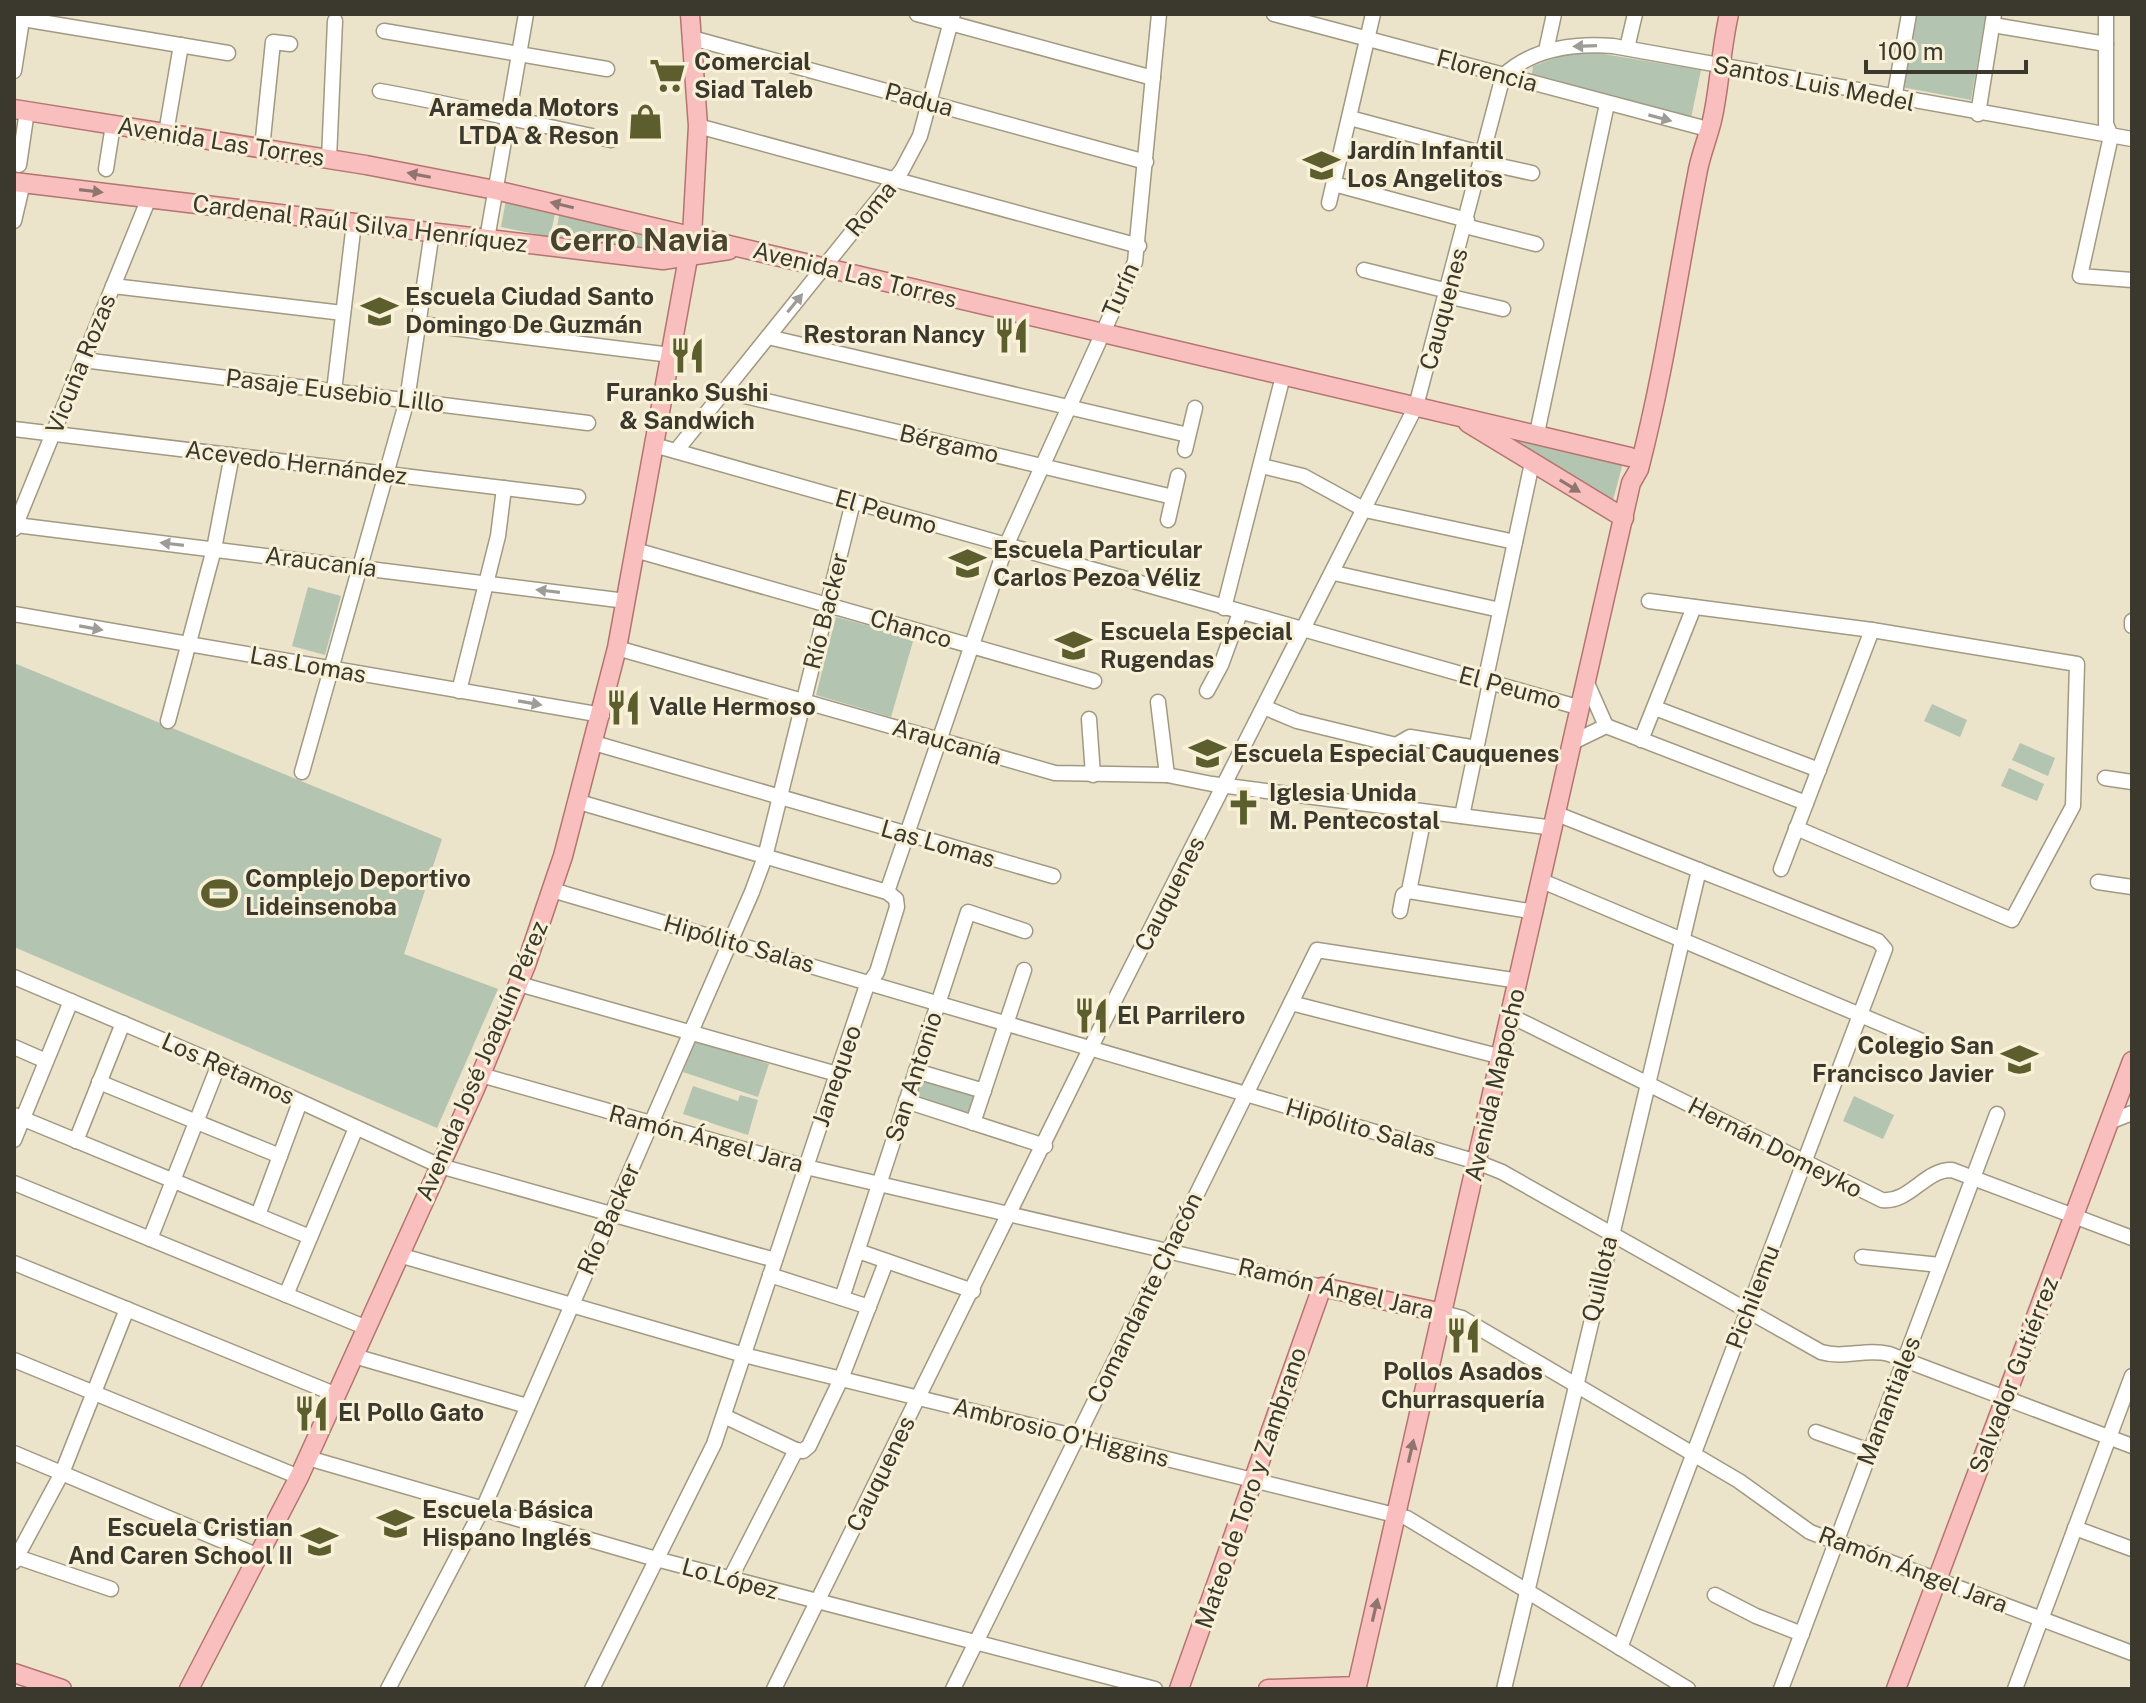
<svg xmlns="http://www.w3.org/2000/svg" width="2146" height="1703" viewBox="0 0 2146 1703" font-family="'Public Sans',sans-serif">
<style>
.green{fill:#b3c4b1}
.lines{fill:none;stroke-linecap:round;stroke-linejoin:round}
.minor-casing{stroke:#a19982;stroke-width:17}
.major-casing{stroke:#b4746f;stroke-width:21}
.minor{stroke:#fff;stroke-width:14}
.major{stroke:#f9bfbe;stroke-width:18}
.oneway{fill:#9d9c96}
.oneway2{fill:#90756f}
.labels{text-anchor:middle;stroke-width:6;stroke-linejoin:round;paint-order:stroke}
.poi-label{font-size:24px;font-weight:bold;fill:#3b382e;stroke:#f8f0d7;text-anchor:start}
.street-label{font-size:24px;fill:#3b382e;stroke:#f8f0d7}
.district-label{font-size:32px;font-weight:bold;fill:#4a432f;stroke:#f8f0d7}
</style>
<rect width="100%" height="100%" fill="#ebe3ca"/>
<!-- green -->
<g class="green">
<polygon points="1914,14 1986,14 1971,100 1901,87"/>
<polygon points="1585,51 1701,70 1691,118 1532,74 1533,66 1566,54"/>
<polygon points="506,200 556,209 550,237 501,227"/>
<polygon points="560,210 673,236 677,244 676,252 555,239"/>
<polygon points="1488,429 1623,463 1613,500"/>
<polygon points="308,587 341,596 325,655 292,646"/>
<polygon points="836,617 914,638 891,717 816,695"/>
<polygon points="14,663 442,839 404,954 498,989 437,1128 14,947"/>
<polygon points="1932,704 1967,720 1960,737 1924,721"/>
<polygon points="2020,743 2055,758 2048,776 2012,760"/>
<polygon points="2009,768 2044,784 2037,801 2001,786"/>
<polygon points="695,1042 769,1064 758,1097 683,1072"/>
<polygon points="921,1078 977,1096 970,1116 914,1099"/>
<polygon points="693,1086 738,1101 740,1095 758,1100 748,1135 683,1114"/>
<polygon points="1854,1096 1894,1115 1883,1139 1843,1121"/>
</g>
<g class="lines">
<defs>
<g id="minor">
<polyline points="917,14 1153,78"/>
<polyline points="1274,14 1700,127"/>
<polyline points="2106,14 2106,124 2111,136 2080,276 2132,280"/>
<polyline points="23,19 228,53"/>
<polyline points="1993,25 2106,44"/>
<polyline points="384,31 607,69"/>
<polyline points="692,38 1146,162"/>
<polyline points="1627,48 1635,14"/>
<polyline points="1546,51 1554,14"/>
<polyline points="14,71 23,14"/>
<path d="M1503 76C1533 48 1573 43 1613 46L2132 139"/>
<path d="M380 91C458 105 533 124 611 140"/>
<polyline points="1894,99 1909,14"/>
<polyline points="1978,114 1994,14"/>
<polyline points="1350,118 1484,154"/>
<polyline points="698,126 1139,246"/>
<polyline points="166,133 181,45"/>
<polyline points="262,148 273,42 290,44"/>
<polyline points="329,159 335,21"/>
<polyline points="1482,162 1532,173"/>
<polyline points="19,165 27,111"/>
<polyline points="106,169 113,125"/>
<polyline points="1334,184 1467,220"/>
<polyline points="1329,203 1373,14"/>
<polyline points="14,221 23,183"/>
<polyline points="1465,226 1536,244"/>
<polyline points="487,239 526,14"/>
<polyline points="1364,270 1448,291"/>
<polyline points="113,286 343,313"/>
<polyline points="1447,296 1503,309"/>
<polyline points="420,324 671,355"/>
<polyline points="768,337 1188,435"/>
<polyline points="83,360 588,423"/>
<polyline points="334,391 354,223"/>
<polyline points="724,391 1173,497"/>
<polyline points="14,429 578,497"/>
<polyline points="1537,433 1607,104"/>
<polyline points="654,445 1581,708"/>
<polyline points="1185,450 1195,408"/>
<polyline points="676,451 902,170 920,136 953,14"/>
<polyline points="1262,466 1303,476 1365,510 1515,542"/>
<polyline points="1168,520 1178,476"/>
<polyline points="16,525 626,601"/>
<polyline points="14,529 149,198"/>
<polyline points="635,550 1094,681"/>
<polyline points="1334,573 1500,610"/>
<polyline points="1649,601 1872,630 2077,664 2073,806 2012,920 1796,828"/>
<polyline points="1224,608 1283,376"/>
<polyline points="14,614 602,715"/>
<polyline points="2132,621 2132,626"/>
<polyline points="617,648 1055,773 1167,775 1212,784 1554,828"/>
<polyline points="1485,682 1532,463"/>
<polyline points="1587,683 1606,726"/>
<polyline points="459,691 498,536 504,488"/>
<polyline points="1207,691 1221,665 1240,613"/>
<polyline points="1158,702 1167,775"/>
<polyline points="1266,708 1297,721 1396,745 1410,737 1477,748"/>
<polyline points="1655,708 1819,770"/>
<polyline points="1089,719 1093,775"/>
<polyline points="168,721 214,549 232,455"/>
<polyline points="1641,740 1694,607"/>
<polyline points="1573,742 1606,726 1806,803"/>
<polyline points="594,743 1053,876"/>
<polyline points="302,772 407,400 432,232"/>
<polyline points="2105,778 2132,782"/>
<polyline points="579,802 887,892 896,899 897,907 877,972 866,988 837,1074 714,1444 592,1689"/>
<polyline points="1557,814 1878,941 1885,949 1620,1648"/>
<polyline points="1462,816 1490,683"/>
<polyline points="1781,869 1872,630"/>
<polyline points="1542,881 1922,1041"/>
<polyline points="2098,882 2132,887"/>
<path d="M552 890 1477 1162 1502 1172 1821 1352C1844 1359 1866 1348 1889 1354L2132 1446"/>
<polyline points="1409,891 1535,912"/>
<polyline points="887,892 1006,546 1135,262 1159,14"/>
<polyline points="1400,911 1403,895 1409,891 1425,812"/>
<polyline points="14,977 219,1064 440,1166 775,1260"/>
<polyline points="519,984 837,1074"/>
<polyline points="1291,1003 1502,1057"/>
<path d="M1511 1016 1882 1200C1910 1203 1925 1169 1952 1170L2132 1238"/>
<polyline points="14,1047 46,1061"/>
<polyline points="916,1071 984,1091"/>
<polyline points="481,1075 806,1167 1322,1287"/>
<polyline points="99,1082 280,1156"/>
<polyline points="906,1101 1045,1146"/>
<polyline points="14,1115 310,1237"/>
<polyline points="2109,1122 2132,1113"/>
<polyline points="973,1123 1024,970"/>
<polyline points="14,1140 71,1001"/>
<polyline points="76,1141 123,1023"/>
<polyline points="14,1183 367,1328"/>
<polyline points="258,1215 300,1102"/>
<polyline points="150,1239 219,1064"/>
<polyline points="858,1251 973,1291"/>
<polyline points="399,1255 744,1355 1407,1518 1688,1689"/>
<polyline points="1862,1257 1940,1265"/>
<polyline points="14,1263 337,1395"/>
<polyline points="770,1275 869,1307"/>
<polyline points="286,1295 356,1128"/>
<polyline points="842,1298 968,912 1025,931"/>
<polyline points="1443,1313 1462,1318 1739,1481 1810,1532 2132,1653"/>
<polyline points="354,1356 527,1406"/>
<polyline points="14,1360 299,1477"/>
<polyline points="724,1416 796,1450"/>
<polyline points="1816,1432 1870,1451"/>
<polyline points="796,1450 803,1451 809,1446 841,1379 886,1262"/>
<polyline points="14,1453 261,1557"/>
<polyline points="308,1458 656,1559 1155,1689"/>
<polyline points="2075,1528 2132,1549"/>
<polyline points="17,1557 111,1589"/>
<polyline points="14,1562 62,1473 127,1309"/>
<polyline points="730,1579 796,1450"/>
<polyline points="1715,1595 1756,1616 1802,1634"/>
<polyline points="388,1689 486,1502 752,892 765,857 853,502"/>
<polyline points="774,1689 1097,1035 1416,406 1503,76"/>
<polyline points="953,1689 1317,950 1519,981"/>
<polyline points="1504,1689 1699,870"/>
<polyline points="1781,1689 1997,1114"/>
<polyline points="2015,1689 2132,1376"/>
</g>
<g id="major">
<polyline points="14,109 366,165 495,190 1630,457"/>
<polyline points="14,182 663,260 729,250"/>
<polyline points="1468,423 1624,518"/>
<polyline points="14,1673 62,1689"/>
<polyline points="189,1689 299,1477 475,1089 526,965 563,856 617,648 692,236 698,126 690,14"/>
<polyline points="1179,1689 1322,1287 1443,1313"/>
<path d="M1268 1689 1357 1686 1631 483 1639 469C1664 373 1678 273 1697 175 1700 155 1709 136 1713 116 1720 82 1721 49 1729 14"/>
<polyline points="1896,1689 2132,1061"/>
</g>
</defs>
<!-- minor casing -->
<use href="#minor" class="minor-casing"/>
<!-- major casing -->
<use href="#major" class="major-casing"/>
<!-- minor -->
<use href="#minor" class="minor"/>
<!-- major -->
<use href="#major" class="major"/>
</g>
<!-- one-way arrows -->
<defs><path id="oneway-solid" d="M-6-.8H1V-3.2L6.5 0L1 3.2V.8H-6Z" transform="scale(2)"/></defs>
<g class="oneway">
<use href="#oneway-solid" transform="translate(1585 46) rotate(178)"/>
<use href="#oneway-solid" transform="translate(1660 118) rotate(15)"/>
<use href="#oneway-solid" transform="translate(795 303) rotate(-51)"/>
<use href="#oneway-solid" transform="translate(172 544) rotate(-173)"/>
<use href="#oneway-solid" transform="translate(548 591) rotate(-173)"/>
<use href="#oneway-solid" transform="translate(91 628) rotate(10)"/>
<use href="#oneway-solid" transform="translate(530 703) rotate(10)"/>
</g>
<g class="oneway2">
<use href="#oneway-solid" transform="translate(419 175) rotate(-169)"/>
<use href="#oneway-solid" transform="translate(91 191) rotate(7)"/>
<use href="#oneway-solid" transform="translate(562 205) rotate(-167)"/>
<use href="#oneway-solid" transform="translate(1570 486) rotate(31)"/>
<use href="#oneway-solid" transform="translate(1411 1451) rotate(-77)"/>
<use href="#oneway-solid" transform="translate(1375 1610) rotate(-77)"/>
</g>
<!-- icons -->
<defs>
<symbol id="supermarket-bare" viewBox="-9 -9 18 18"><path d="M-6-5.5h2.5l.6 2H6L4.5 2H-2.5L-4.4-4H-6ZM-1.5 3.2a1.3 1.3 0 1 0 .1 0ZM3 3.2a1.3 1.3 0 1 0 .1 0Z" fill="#5c5f2d" stroke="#f8f0d7" stroke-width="2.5" paint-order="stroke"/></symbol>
<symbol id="shop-bare" viewBox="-9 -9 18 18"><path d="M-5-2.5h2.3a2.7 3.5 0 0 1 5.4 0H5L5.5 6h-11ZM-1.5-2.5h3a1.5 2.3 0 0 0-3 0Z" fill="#5c5f2d" stroke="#f8f0d7" stroke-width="2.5" paint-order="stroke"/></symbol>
<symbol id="school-bare" viewBox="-9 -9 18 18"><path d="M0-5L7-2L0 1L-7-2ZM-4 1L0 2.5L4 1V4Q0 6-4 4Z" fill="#5c5f2d" stroke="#f8f0d7" stroke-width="2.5" paint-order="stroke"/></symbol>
<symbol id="restaurant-bare" viewBox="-9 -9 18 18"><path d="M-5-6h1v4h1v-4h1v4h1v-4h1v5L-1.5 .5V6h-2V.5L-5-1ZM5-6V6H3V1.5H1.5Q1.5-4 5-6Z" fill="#5c5f2d" stroke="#f8f0d7" stroke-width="2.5" paint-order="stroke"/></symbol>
<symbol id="church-bare" viewBox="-9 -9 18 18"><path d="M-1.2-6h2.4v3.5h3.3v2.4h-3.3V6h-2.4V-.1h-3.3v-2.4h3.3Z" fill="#5c5f2d" stroke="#f8f0d7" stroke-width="2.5" paint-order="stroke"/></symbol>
<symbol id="stadium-bare" viewBox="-9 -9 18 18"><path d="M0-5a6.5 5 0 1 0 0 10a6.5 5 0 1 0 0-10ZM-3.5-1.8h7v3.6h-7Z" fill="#5c5f2d" stroke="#f8f0d7" stroke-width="2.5" paint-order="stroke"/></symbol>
</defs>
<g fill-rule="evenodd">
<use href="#supermarket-bare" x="642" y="50" width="51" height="51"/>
<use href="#shop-bare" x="620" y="96" width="51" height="51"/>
<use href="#school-bare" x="1296" y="140" width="51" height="51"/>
<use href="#school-bare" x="354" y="286" width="51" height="51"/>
<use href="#restaurant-bare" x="986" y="310" width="51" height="51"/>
<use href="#restaurant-bare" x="662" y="330" width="51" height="51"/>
<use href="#school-bare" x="942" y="538" width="51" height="51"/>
<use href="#school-bare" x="1048" y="620" width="51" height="51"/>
<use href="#restaurant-bare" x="598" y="682" width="51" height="51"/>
<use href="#school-bare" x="1182" y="728" width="51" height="51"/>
<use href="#church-bare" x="1218" y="782" width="51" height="51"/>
<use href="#stadium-bare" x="194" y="868" width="51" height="51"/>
<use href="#restaurant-bare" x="1066" y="990" width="51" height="51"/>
<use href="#school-bare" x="1994" y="1034" width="51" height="51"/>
<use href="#restaurant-bare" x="1438" y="1310" width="51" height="51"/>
<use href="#restaurant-bare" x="286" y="1388" width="51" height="51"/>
<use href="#school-bare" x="370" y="1498" width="51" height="51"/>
<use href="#school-bare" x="294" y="1516" width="51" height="51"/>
</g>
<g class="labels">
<!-- poi labels -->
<g class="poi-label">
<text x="694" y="70">Comercial<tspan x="694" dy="28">Siad Taleb</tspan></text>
<text x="619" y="116" text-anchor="end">Arameda Motors<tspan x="619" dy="28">LTDA &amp; Reson</tspan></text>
<text x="1347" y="159">Jardín Infantil<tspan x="1347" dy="28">Los Angelitos</tspan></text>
<text x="405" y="305">Escuela Ciudad Santo<tspan x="405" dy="28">Domingo De Guzmán</tspan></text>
<text x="985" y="343" text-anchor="end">Restoran Nancy</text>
<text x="687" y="401" text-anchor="middle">Furanko Sushi<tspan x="687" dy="28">&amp; Sandwich</tspan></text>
<text x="993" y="558">Escuela Particular<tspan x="993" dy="28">Carlos Pezoa Véliz</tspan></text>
<text x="1100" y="640">Escuela Especial<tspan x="1100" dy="28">Rugendas</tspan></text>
<text x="649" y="715">Valle Hermoso</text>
<text x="1233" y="762">Escuela Especial Cauquenes</text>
<text x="1269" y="801">Iglesia Unida<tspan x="1269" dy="28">M. Pentecostal</tspan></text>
<text x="245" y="887">Complejo Deportivo<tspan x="245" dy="28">Lideinsenoba</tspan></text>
<text x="1117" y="1024">El Parrilero</text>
<text x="1994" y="1054" text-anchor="end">Colegio San<tspan x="1994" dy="28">Francisco Javier</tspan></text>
<text x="1463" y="1380" text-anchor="middle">Pollos Asados<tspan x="1463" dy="28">Churrasquería</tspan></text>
<text x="338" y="1421">El Pollo Gato</text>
<text x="422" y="1518">Escuela Básica<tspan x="422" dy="28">Hispano Inglés</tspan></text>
<text x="293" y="1536" text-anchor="end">Escuela Cristian<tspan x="293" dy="28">And Caren School II</tspan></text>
</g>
<!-- street labels -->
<g class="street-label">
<text transform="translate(1487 71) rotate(15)" y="8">Florencia</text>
<text transform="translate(1814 84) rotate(11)" y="8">Santos Luis Medel</text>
<text transform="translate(919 100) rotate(15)" y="8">Padua</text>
<text transform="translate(221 142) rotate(9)" y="8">Avenida Las Torres</text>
<text transform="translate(871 209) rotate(-50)" y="8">Roma</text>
<text transform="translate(360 224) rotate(7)" y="8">Cardenal Raúl Silva Henríquez</text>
<text transform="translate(855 275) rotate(14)" y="8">Avenida Las Torres</text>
<text transform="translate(1121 290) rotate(-66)" y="8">Turín</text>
<text transform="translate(1444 309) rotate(-75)" y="8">Cauquenes</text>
<text transform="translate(81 364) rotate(-68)" y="8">Vicuña Rozas</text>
<text transform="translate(335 391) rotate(7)" y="8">Pasaje Eusebio Lillo</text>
<text transform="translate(949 444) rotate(13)" y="8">Bérgamo</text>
<text transform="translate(296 463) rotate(7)" y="8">Acevedo Hernández</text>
<text transform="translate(886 512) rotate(16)" y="8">El Peumo</text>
<text transform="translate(321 562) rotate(7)" y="8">Araucanía</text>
<text transform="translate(826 611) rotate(-76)" y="8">Río Backer</text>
<text transform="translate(911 629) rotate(16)" y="8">Chanco</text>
<text transform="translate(308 665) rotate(10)" y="8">Las Lomas</text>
<text transform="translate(1510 688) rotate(15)" y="8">El Peumo</text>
<text transform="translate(947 742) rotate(16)" y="8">Araucanía</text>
<text transform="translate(938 844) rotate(16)" y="8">Las Lomas</text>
<text transform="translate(1170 894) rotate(-63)" y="8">Cauquenes</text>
<text transform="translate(739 944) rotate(16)" y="8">Hipólito Salas</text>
<text transform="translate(482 1061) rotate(-67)" y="8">Avenida José Joaquín Pérez</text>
<text transform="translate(228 1069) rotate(24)" y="8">Los Retamos</text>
<text transform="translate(837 1076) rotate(-71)" y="8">Janequeo</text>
<text transform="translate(914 1077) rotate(-72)" y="8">San Antonio</text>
<text transform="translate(1495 1085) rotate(-77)" y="8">Avenida Mapocho</text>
<text transform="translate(1361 1128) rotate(16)" y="8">Hipólito Salas</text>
<text transform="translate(706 1139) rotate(15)" y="8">Ramón Ángel Jara</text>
<text transform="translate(1775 1148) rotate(27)" y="8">Hernán Domeyko</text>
<text transform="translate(609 1219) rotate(-66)" y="8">Río Backer</text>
<text transform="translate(1600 1279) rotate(-77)" y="8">Quillota</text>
<text transform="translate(1336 1289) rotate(13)" y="8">Ramón Ángel Jara</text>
<text transform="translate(1753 1297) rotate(-69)" y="8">Pichilemu</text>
<text transform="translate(1145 1298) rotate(-64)" y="8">Comandante Chacón</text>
<text transform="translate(2014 1375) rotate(-69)" y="8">Salvador Gutiérrez</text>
<text transform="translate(1889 1401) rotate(-69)" y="8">Manantiales</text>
<text transform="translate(1061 1433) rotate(14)" y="8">Ambrosio O'Higgins</text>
<text transform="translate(881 1474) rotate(-64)" y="8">Cauquenes</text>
<text transform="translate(1251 1488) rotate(-71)" y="8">Mateo de Toro y Zambrano</text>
<text transform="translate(1913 1570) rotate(21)" y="8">Ramón Ángel Jara</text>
<text transform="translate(730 1579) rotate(15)" y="8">Lo López</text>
</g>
<!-- district labels -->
<g class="district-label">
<text x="639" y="251">Cerro Navia</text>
</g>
</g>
<!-- border -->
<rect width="2146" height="1703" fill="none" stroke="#3b382e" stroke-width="32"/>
<!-- scale -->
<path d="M1866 60v12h160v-12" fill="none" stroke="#3b382e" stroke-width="4"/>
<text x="1878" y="60" font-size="24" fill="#3b382e" stroke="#f8f0d7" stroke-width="6" paint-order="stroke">100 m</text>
</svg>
